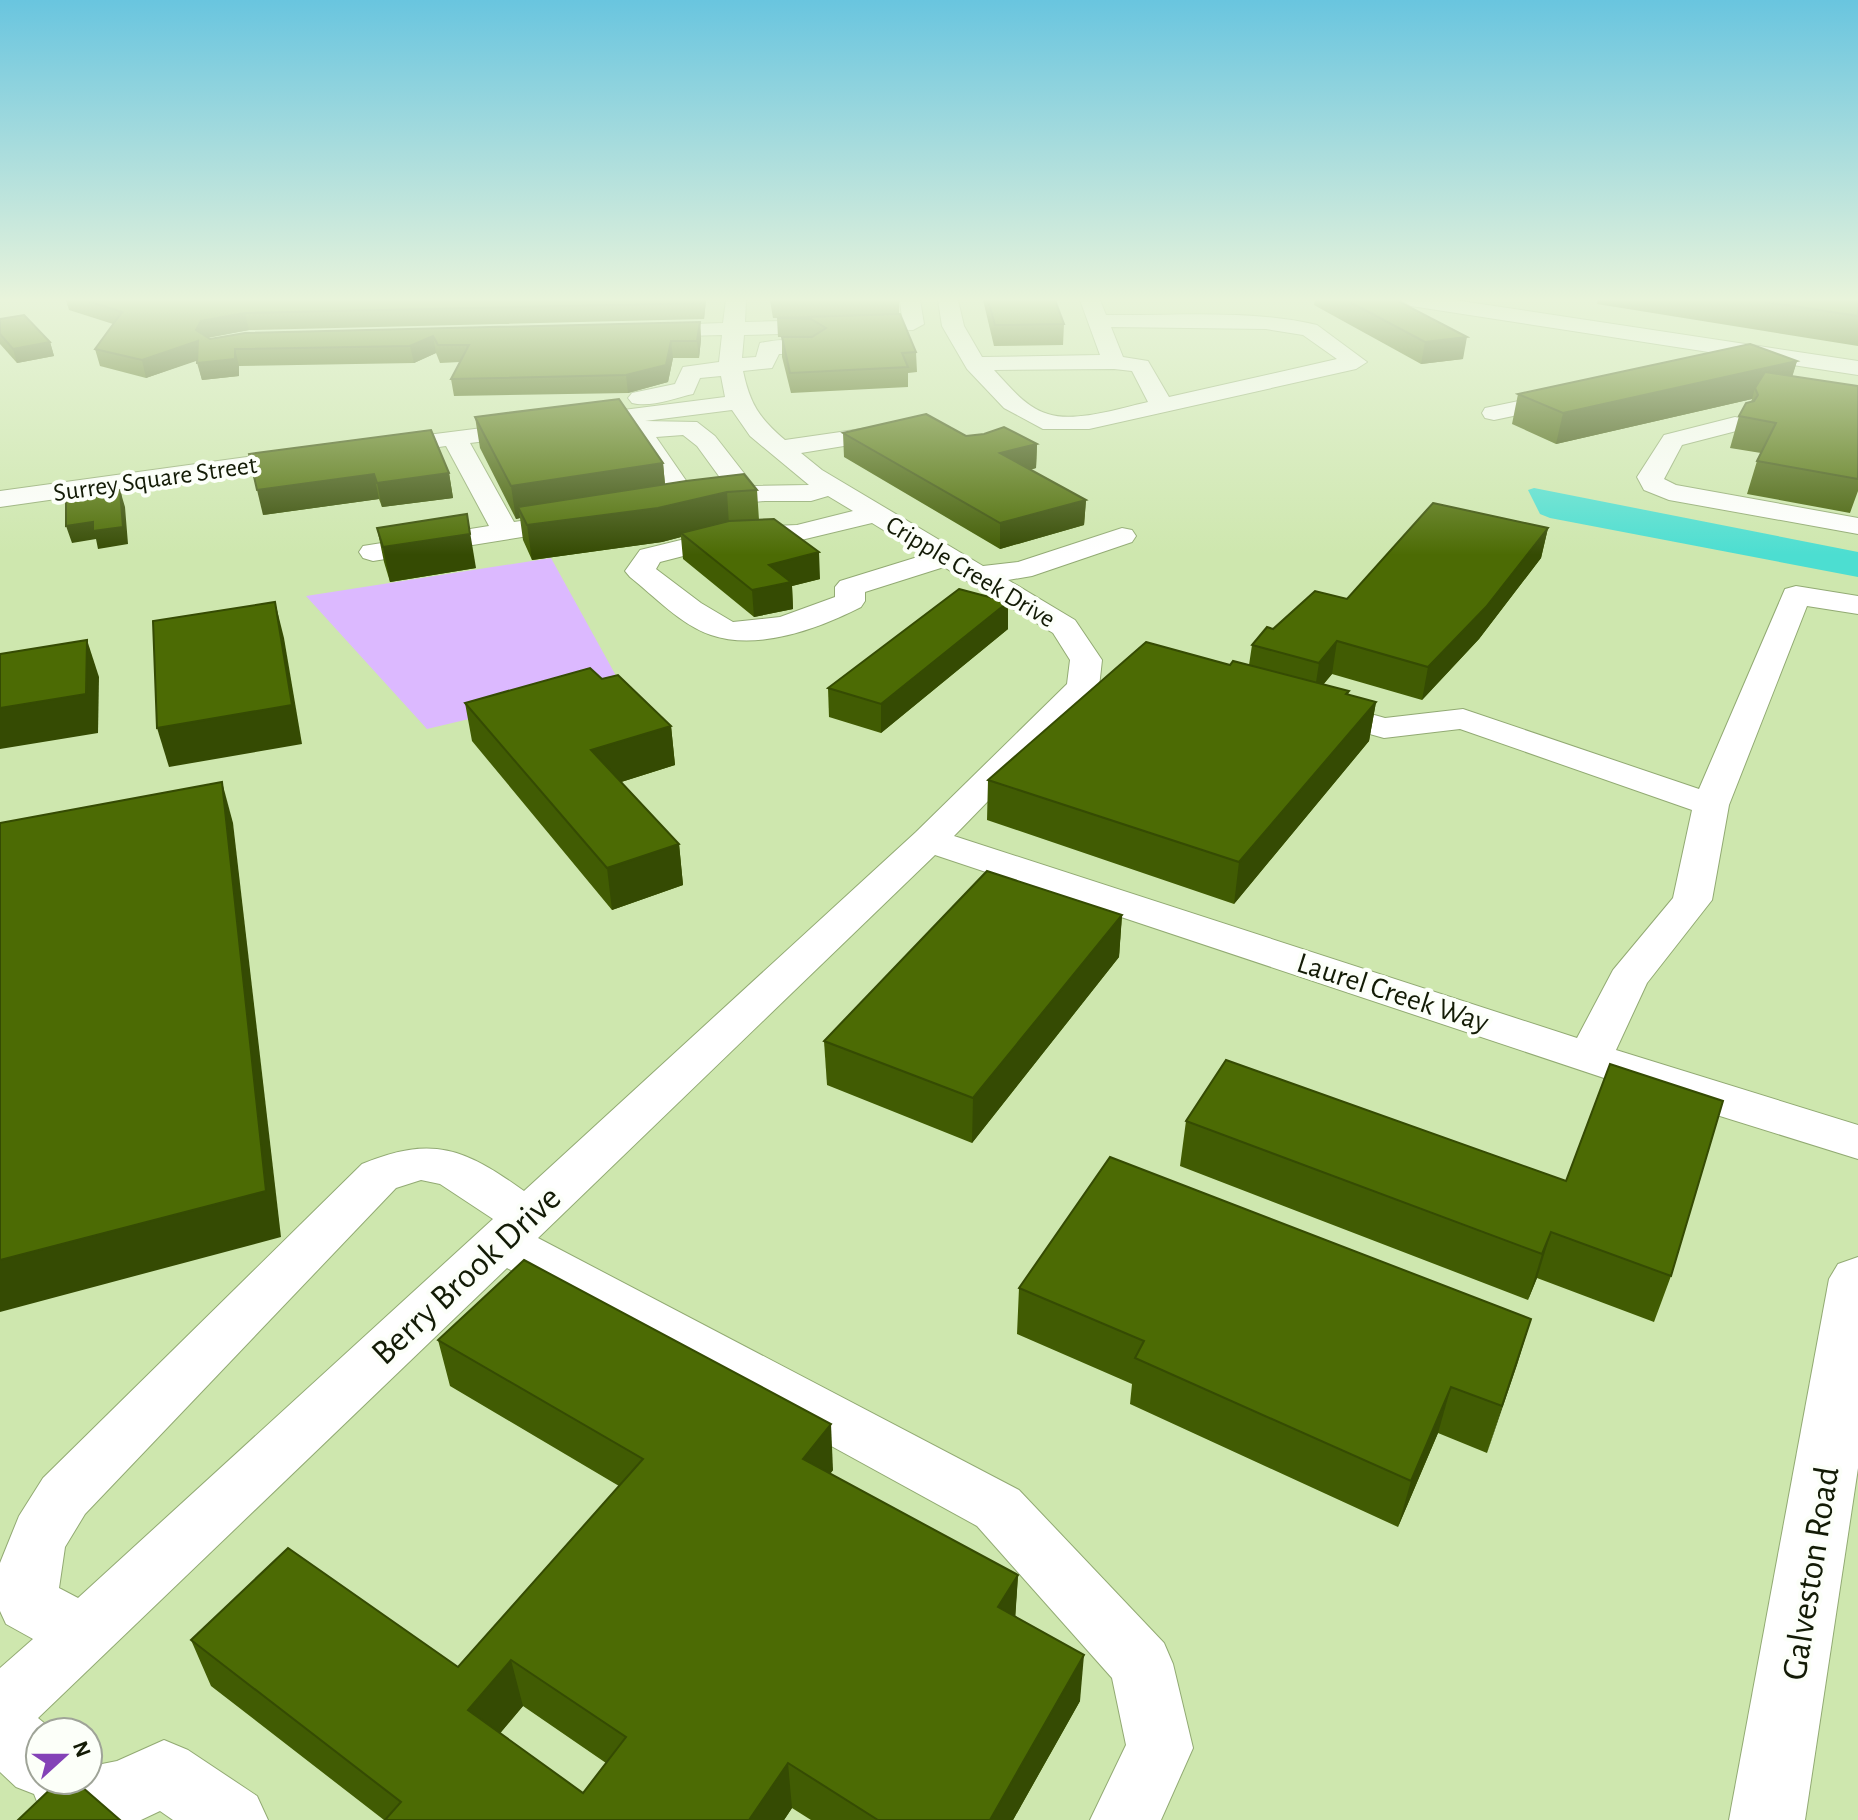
<svg xmlns="http://www.w3.org/2000/svg" width="1858" height="1820" viewBox="0 0 1858 1820" font-family="'Alegreya Sans',sans-serif">
<style>
.green{fill:#dcb9ff}
.water{fill:#4cded1}
.lines{fill:none;stroke-linecap:round;stroke-linejoin:round}
.minor-casing{stroke:#92aa73;stroke-width:2}
.major-casing{stroke:#92aa73;stroke-width:2}
.minor{fill:#fff;fill-rule:evenodd}
.major{fill:#fff;fill-rule:evenodd}
.wall{fill:#415c03;fill-rule:evenodd}
.shaded-wall{fill:#354b03}
.building{fill:#4c6b04;stroke:#354b03;stroke-width:2;fill-rule:evenodd}
.labels{text-anchor:middle;stroke-width:8;stroke-linejoin:round;paint-order:stroke}
.far-street-label{font-size:26px;fill:#131b06;stroke:#fcfff9}
.street-label{font-size:30px;fill:#131b06;stroke:#fcfff9}
.near-street-label{font-size:36px;fill:#131b06;stroke:#fcfff9}
</style>
<rect width="100%" height="100%" fill="#cee7ae"/>
<!-- green -->
<polygon class="green" points="551,558 620,683 427,729 306,596"/>
<!-- water -->
<polygon class="water" points="1534,488 1858,552 1858,577 1550,518 1540,514 1528,490"/>
<g class="lines">
<defs>
<g id="minor">
<path d="M726 300H746L745 322 902 318 900 300H920L924 324 913 330 744 335 742 358 756 357 760 343C776 340 813 335 824 347L813 354H779L772 368 743 371C750 404 759 418 785 440L896 424 905 426 908 431 905 436 801 453 822 470 983 566 1018 562 1122 528 1132 530 1136 536 1132 542 1032 576 1008 580 1075 620 1102 660 1099 687 954 836 1577 1038 1613 970 1673 898 1692 810 1460 729 1384 738 1309 717 1304 710 1309 703 1321 700 1385 718 1463 709 1699 789 1785 589 1796 586 1858 596V614L1807 606 1729 805 1712 900 1647 983 1616 1050 1858 1125V1159L1691 1107 935 855 538 1238 1019 1490 1164 1643 1173 1664 1193 1748 1161 1820H1090L1126 1745 1112 1678 977 1526 507 1268 38 1718 55 1732H40V1780H88V1758L97 1765 117 1761 164 1740 188 1750 257 1796 268 1820H173L160 1811 141 1820H57L38 1804 34 1794 16 1787 0 1772V1668L33 1639 6 1624 0 1611V1563L19 1516 43 1478 362 1164C432 1135 464 1148 524 1191L916 832 1067 684 1070 660 1053 633 944 567 865 592V601L861 607C818 629 758 651 711 635 681 625 654 596 630 577L625 571 640 550 730 528 797 525 853 511 828 496 811 501H765L698 507 657 516 647 514 643 508 647 502 671 498 623 424 470 443 514 522 574 513 584 515 588 521 584 527 373 561 363 558 359 552 363 546 489 526 446 446 381 455 372 452 368 447 372 442 725 397 721 376 700 378 693 394C675 398 650 408 632 403L628 398 632 393 675 384 683 367 719 362 722 335 645 337 634 331 637 326 723 323ZM732 410 750 436 809 485 754 486 715 436 697 422 645 421ZM683 435 697 446 729 490 696 495 656 437ZM872 523 924 555 840 581 835 587V597L780 617 733 622 701 603 656 569 660 562 730 544 797 541ZM421 1180 440 1184 493 1219 78 1598 59 1588 65 1547 85 1514 396 1188Z"/>
<path d="M938 300H958L964 326 982 357 1100 355 1080 300H1100L1106 315C1175 316 1249 309 1317 325L1367 362 1356 369 1089 429H1043L1004 408 967 369 942 326ZM1111 327 1266 329 1303 335 1337 359 1169 397 1148 361 1123 357ZM1114 369 1132 371 1148 402C1121 408 1075 423 1048 414 1026 408 1009 386 994 370Z"/>
<polygon points="1401,300 1454,300 1858,361 1858,375 1411,306"/>
<polygon points="1568,391 1576,393 1580,398 1576,403 1494,420 1485,418 1482,413 1485,408"/>
<polygon points="1735,417 1744,419 1747,424 1744,429 1682,445 1664,479 1676,485 1858,518 1858,534 1669,500 1644,490 1637,477 1664,435"/>
<polygon points="306,449 315,452 319,457 315,462 0,507 0,491"/>
</g>
<polygon id="major" points="1858,1257 1858,1468 1805,1820 1729,1820 1829,1279 1838,1264"/>
</defs>
<!-- minor casing -->
<use href="#minor" class="minor-casing"/>
<!-- major casing -->
<use href="#major" class="major-casing"/>
<!-- minor -->
<use href="#minor" class="minor"/>
<!-- major -->
<use href="#major" class="major"/>
</g>
<!-- wall -->
<g class="wall">
<polygon points="66,300 706,300 704,319 249,330 208,338 210,339 700,322 701,339 699,358 673,358 668,382 628,393 454,396 451,379 460,362 440,363 436,353 414,363 239,366 239,376 202,380 197,360 146,378 100,366 95,349 113,324 69,310"/>
<polygon points="770,300 899,300 899,314 916,352 917,372 908,373 908,387 791,393 782,357 782,337 778,337 777,318 790,318 773,318"/>
<polygon points="983,300 1055,300 1064,324 1063,345 994,346"/>
<polygon points="1315,300 1396,300 1463,359 1421,364 1314,305"/>
<polygon points="1598,300 1858,300 1858,346 1597,304"/>
<polygon points="0,319 50,342 54,356 17,363 0,344"/>
<polygon points="1797,361 1792,376 1858,386 1858,491 1850,513 1747,494 1757,461 1761,453 1730,448 1739,416 1751,402 1752,399 1556,444 1512,424 1518,394"/>
<polygon points="475,417 663,463 665,484 757,490 759,520 820,579 792,586 793,609 754,617 683,559 681,537 662,542 532,560 523,540 520,518 516,519 480,448"/>
<polygon points="431,430 449,473 453,498 382,507 379,499 263,515"/>
<polygon points="843,433 966,436 1037,444 1036,468 1030,470 1086,500 1084,525 1000,549 844,457"/>
<polygon points="377,528 476,568 390,582 384,562"/>
<polygon points="1548,528 1541,558 1479,639 1422,700 1332,674 1323,685 1349,691 1348,695 1376,702 1369,741 1234,904 987,820 988,780 1230,665 1249,665 1252,645 1273,629 1347,599"/>
<polygon points="1008,602 1008,629 881,733 829,717 828,688"/>
<polygon points="602,679 671,726 675,765 621,782 679,844 683,885 612,910 472,741 465,703"/>
<polygon points="1122,915 1119,957 972,1143 827,1085 824,1041"/>
<polygon points="1226,1060 1671,1276 1654,1322 1537,1278 1528,1300 1180,1166 1186,1121"/>
<polygon points="1019,1288 1531,1319 1487,1453 1438,1433 1398,1527 1130,1404 1132,1384 1017,1334"/>
<path d="M438 1340 833 1470 830 1474 1018 1575 1015 1617 1080 1701 1013 1820H811L792 1808 784 1820H384L211 1686 191 1640 458 1667 619 1486 450 1386ZM523 1706 606 1763 583 1793 500 1733Z"/>
</g>
<!-- shaded-wall -->
<g class="shaded-wall">
<polygon points="703,300 706,300 704,319 703,303"/>
<polygon points="245,313 249,330 205,338 196,330 201,321"/>
<polygon points="700,322 701,339 699,358 697,341"/>
<polygon points="433,336 436,353 414,363 410,346"/>
<polygon points="1467,337 1463,359 1421,364 1425,342"/>
<polygon points="198,341 202,359 146,378 142,360"/>
<polygon points="671,341 673,358 668,382 628,393 626,375"/>
<polygon points="50,342 54,356 17,363 13,349"/>
<polygon points="235,349 239,366 239,376 202,380 197,363"/>
<polygon points="1797,361 1788,391 1755,388 1752,399 1556,444 1563,413"/>
<polygon points="1037,444 1036,468 999,477 1000,453"/>
<polygon points="663,463 666,496 518,507 520,518 516,519 511,486"/>
<polygon points="449,473 453,498 382,507 377,483"/>
<polygon points="374,474 379,499 263,515 257,490"/>
<polygon points="120,490 125,507 128,544 98,549 96,539 72,543 66,526 93,522"/>
<polygon points="727,492 729,525 681,533 681,537 662,542 532,560 527,525"/>
<polygon points="1086,500 1084,525 1000,549 1000,523"/>
<polygon points="467,514 476,568 390,582 383,547"/>
<polygon points="1548,528 1541,558 1479,639 1422,700 1428,667"/>
<polygon points="819,552 820,579 792,586 793,609 754,617 752,590 769,565"/>
<polygon points="275,602 284,638 302,744 169,767 157,728"/>
<polygon points="1008,602 1008,629 881,733 881,704"/>
<polygon points="87,640 99,677 98,733 0,749 0,708"/>
<polygon points="1337,641 1332,674 1314,695 1319,663"/>
<polygon points="1376,702 1369,741 1234,904 1239,862"/>
<polygon points="671,726 675,765 596,790 591,750"/>
<polygon points="222,782 233,823 281,1237 0,1312 0,1260"/>
<polygon points="679,844 683,885 612,910 607,868"/>
<polygon points="1122,915 1119,957 972,1143 973,1098"/>
<polygon points="1551,1232 1537,1278 1528,1300 1542,1254"/>
<polygon points="1531,1319 1517,1365 1487,1453 1502,1406"/>
<polygon points="1451,1387 1438,1433 1398,1527 1411,1481"/>
<polygon points="831,1424 833,1470 806,1505 803,1459"/>
<polygon points="1018,1575 1015,1622 998,1607"/>
<polygon points="1084,1655 1080,1701 1013,1820 990,1820"/>
<polygon points="511,1660 523,1706 482,1755 468,1710"/>
<polygon points="788,1763 792,1808 784,1820 749,1820"/>
</g>
<!-- building -->
<g class="building">
<polygon points="85,300 703,300 703,303 245,313 201,321 196,330 210,339 245,333 700,322 697,341 671,341 666,365 626,375 451,379 469,345 438,345 433,336 410,346 235,349 235,359 197,363 198,341 142,360 95,349 122,312"/>
<polygon points="988,300 1055,300 1064,324 995,325"/>
<polygon points="1346,300 1396,300 1467,337 1425,342"/>
<polygon points="1753,300 1858,300 1858,316"/>
<polygon points="900,314 916,352 902,353 908,367 790,373 782,337 812,337 826,328 811,319 777,318"/>
<polygon points="24,315 50,342 13,349 0,334 0,319"/>
<polygon points="1750,344 1797,361 1563,413 1518,394"/>
<polygon points="1765,372 1858,386 1858,479 1757,461 1776,423 1739,416 1746,403 1754,401 1758,395 1755,388"/>
<polygon points="619,399 663,463 511,486 475,417"/>
<polygon points="926,414 966,436 984,434 1004,427 1037,444 1000,453 1086,500 1000,523 843,433"/>
<polygon points="431,430 449,473 377,483 374,474 257,490 249,454"/>
<polygon points="744,474 757,490 727,492 658,508 527,525 518,507 686,481"/>
<polygon points="120,490 123,527 93,531 93,522 66,526 66,497"/>
<polygon points="1433,503 1548,528 1486,607 1428,667 1337,641 1319,663 1252,645 1267,627 1273,629 1315,591 1347,599"/>
<polygon points="467,514 470,534 383,547 377,528"/>
<polygon points="774,519 819,552 769,565 791,582 752,590 681,533 729,521"/>
<polygon points="959,589 1008,602 881,704 828,688"/>
<polygon points="275,602 292,705 157,728 153,621"/>
<polygon points="87,640 86,694 0,708 0,654"/>
<polygon points="1146,642 1230,665 1233,661 1349,691 1346,694 1376,702 1239,862 988,780"/>
<polygon points="590,668 602,679 618,675 671,726 591,750 679,844 607,868 465,703"/>
<polygon points="222,782 266,1191 0,1260 0,823"/>
<polygon points="987,871 1122,915 973,1098 824,1041"/>
<polygon points="1226,1060 1566,1181 1610,1064 1723,1101 1671,1276 1551,1232 1542,1254 1186,1121"/>
<polygon points="1110,1157 1531,1319 1502,1406 1451,1387 1411,1481 1135,1358 1144,1341 1019,1288"/>
<path d="M524 1260 831 1424 803 1459 1018 1575 998 1607 1084 1655 990 1820H878L788 1763 749 1820H385L401 1802 191 1640 288 1548 458 1667 643 1459 438 1340ZM511 1660 626 1737 583 1793 468 1710Z"/>
<polygon points="60,1780 74,1780 120,1820 18,1820"/>
</g>
<!-- sky -->
<linearGradient id="sky" x2="0" y2="1"><stop stop-color="#69c5df"/><stop offset="0.54" stop-color="#e9f4db"/><stop offset="1" stop-color="#e9f4db" stop-opacity="0"/></linearGradient>
<rect width="1858" height="555" fill="url(#sky)"/>
<g class="labels">
<!-- far-street labels -->
<g class="far-street-label">
<text transform="translate(155 478) rotate(-8)" y="9">Surrey Square Street</text>
<text transform="translate(971 571) rotate(31)" y="9">Cripple Creek Drive</text>
</g>
<!-- street labels -->
<g class="street-label">
<text transform="translate(1393 992) rotate(18)" y="10">Laurel Creek Way</text>
</g>
<!-- near-street labels -->
<g class="near-street-label">
<text transform="translate(465 1274) rotate(-43)" y="13">Berry Brook Drive</text>
<text transform="translate(1809 1573) rotate(-81)" y="13">Galveston Road</text>
</g>
</g>
<!-- north arrow -->
<g transform="translate(64 1756) rotate(69)"><circle r="38" fill="#fcfff9" stroke="#9fa498" stroke-width="2"/>
<path d="M0-6L14 30L0 20L-14 30Z" fill="#8442b7"/>
<text y="-12" font-size="22" font-weight="bold" text-anchor="middle" fill="#131b06">N</text>
</g>
</svg>
